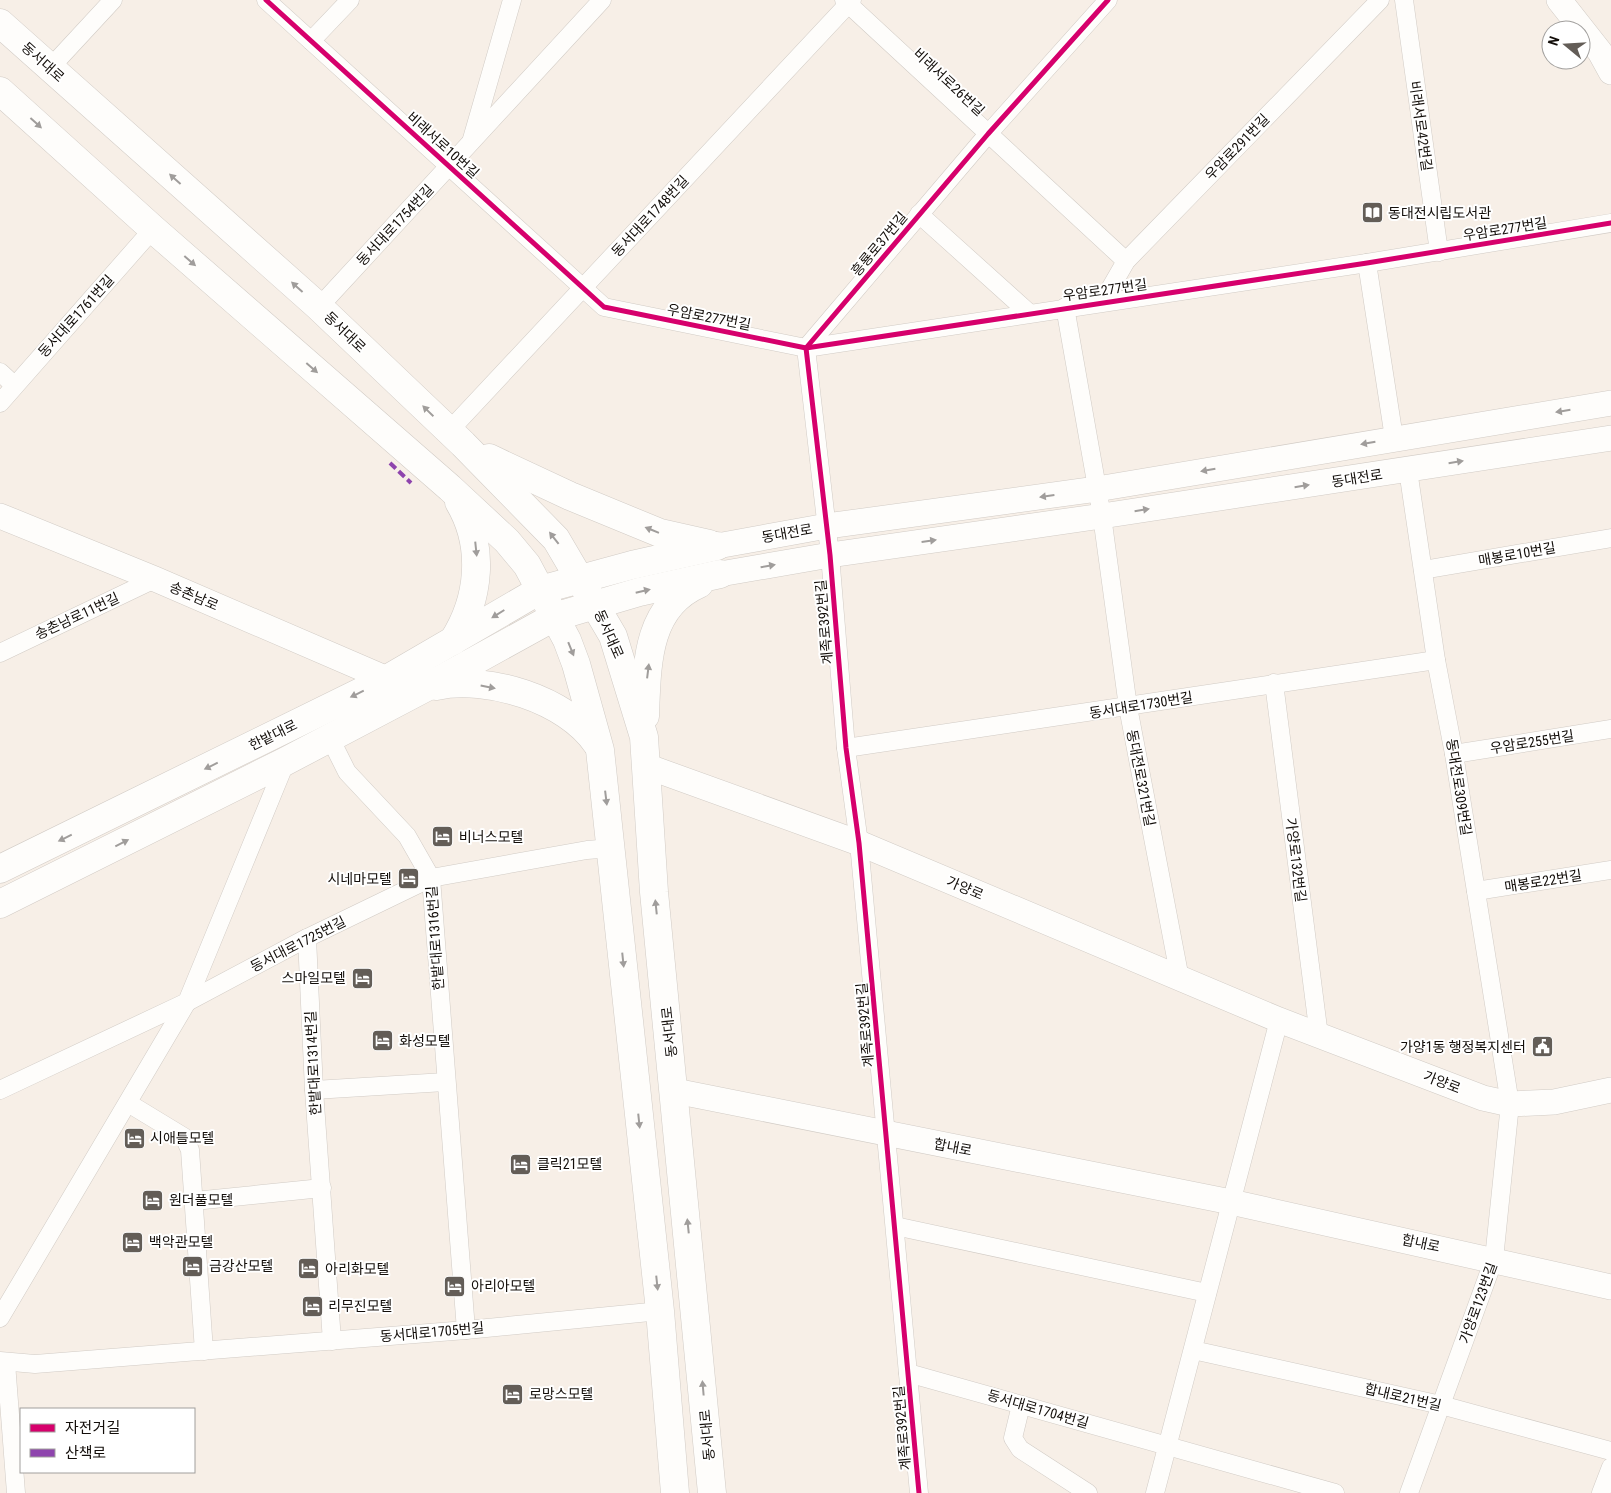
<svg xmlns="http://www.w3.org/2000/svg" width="1611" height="1493" viewBox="0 0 1611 1493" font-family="'Roboto Condensed','Noto Sans KR',sans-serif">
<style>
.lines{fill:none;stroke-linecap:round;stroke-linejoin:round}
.street-casing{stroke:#d1cbc5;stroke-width:19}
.secondary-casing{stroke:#d1cbc5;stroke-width:26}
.primary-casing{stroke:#d1cbc5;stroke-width:29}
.street{stroke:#fefdfb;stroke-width:18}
.secondary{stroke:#fefdfb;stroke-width:25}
.primary{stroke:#fefdfb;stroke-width:28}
.quiet{stroke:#8e44ad;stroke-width:4;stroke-dasharray:8 4;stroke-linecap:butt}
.cycleway-casing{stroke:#fff;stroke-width:8}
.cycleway{stroke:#d6006c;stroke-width:5}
.oneway{fill:#a09d9b}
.labels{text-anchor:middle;stroke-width:4;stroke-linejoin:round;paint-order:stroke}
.street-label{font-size:14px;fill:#130e0a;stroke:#fff}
.poi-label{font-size:14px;fill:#130e0a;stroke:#fff;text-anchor:start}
</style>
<rect width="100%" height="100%" fill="#f7efe7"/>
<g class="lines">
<defs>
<g id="street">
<polyline points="266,0 604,307 806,348 1367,263 1611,223"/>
<polyline points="844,0 1126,261"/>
<polyline points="1404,0 1439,252"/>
<polyline points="311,41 350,0"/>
<polyline points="50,68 113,0"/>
<polyline points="472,139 512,0"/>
<polyline points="919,214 1029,313"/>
<polyline points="1367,263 1394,438"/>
<polyline points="1103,301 1126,261 1380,0"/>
<polyline points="319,307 602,0"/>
<polyline points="1065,307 1102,516 1128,707 1180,979"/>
<polyline points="0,372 14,385"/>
<polyline points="0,403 153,229"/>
<polyline points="449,431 852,0"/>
<polyline points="1408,470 1436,660 1454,754 1510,1104 1494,1259 1409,1493"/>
<polyline points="1423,570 1611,538"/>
<polyline points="0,653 155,579"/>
<polyline points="1274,683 1319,1036"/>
<polyline points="330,738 347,772 407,836 431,878 466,1330"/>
<polyline points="846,748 1436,660"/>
<polyline points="1454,754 1611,729"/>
<polyline points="1476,891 1611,870"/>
<polyline points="307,938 314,1090 332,1341"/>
<polyline points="0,1090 187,1002 307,938 431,878 587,850 612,848"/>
<polyline points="314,1090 445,1082"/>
<polyline points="128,1103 184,1137 190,1150 204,1351"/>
<polyline points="194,1201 322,1188"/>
<polyline points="895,1226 1207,1293"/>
<polyline points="0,1318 187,1002 286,761"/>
<polyline points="1193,1350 1441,1405 1611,1451"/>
<polyline points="0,1361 35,1364 466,1330 660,1311"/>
<polyline points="6,1363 16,1493"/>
<polyline points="908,1373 1335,1493"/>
<polyline points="1021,1405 1013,1438 1020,1449 1088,1493"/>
<polyline points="919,1493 859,843 846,748 830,555 806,348 988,134 1108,0"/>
<polyline points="1155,1493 1279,1020"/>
<polyline points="1601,1493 1611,1467"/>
</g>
<g id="secondary">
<polyline points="1559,0 1600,52 1611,72"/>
<polyline points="0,516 155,579 387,679"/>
<polyline points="717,546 827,526 1097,489 1611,403"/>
<polyline points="720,574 830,555 1102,516 1611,438"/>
<polyline points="646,766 859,843 1279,1020 1483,1098 1510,1104 1554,1102 1611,1090"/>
<polyline points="675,1091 1231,1202 1611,1287"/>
</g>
<g id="primary">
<polyline points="0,23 319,307 463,444 556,539 613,636 644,737 654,892 712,1493"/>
<polyline points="0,91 153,229 450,488 507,541 527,565 567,640 576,664 600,750 660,1311 675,1493"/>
<polyline points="489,458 570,496 660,533 709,544"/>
<path d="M453 641C480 599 485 546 459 502"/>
<path d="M436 686C487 675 567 699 597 744"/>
<path d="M645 716C647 665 646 607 699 584"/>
<polyline points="0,869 387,679 540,590 632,565 717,546"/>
<polyline points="0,904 286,761 438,681 554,617 639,592 720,574"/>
</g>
</defs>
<!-- street casing -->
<use href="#street" class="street-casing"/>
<!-- secondary casing -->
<use href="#secondary" class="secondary-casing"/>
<!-- primary casing -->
<use href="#primary" class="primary-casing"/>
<!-- street -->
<use href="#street" class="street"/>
<!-- secondary -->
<use href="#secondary" class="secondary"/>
<!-- primary -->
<use href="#primary" class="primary"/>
<!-- quiet -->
<polyline class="quiet" points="390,463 411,483"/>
<defs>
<g id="cycleway">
<polyline points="266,0 604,307 806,348 1367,263 1611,223"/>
<polyline points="919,1493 859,843 846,748 830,555 806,348 988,134 1108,0"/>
</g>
</defs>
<!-- cycleway casing -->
<use href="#cycleway" class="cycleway-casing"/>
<!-- cycleway -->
<use href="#cycleway" class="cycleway"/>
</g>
<!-- one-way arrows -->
<defs><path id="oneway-solid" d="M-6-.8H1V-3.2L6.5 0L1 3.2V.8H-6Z" transform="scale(1.25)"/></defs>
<g class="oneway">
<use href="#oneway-solid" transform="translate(36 123) rotate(42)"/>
<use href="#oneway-solid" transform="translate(175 179) rotate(-138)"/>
<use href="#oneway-solid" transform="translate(190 261) rotate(41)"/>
<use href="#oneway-solid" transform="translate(297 287) rotate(-138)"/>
<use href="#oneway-solid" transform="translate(312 368) rotate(41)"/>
<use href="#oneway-solid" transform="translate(428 411) rotate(-136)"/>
<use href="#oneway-solid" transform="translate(1563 411) rotate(171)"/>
<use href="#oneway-solid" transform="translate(1368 443) rotate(170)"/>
<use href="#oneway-solid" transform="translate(1456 462) rotate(-9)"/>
<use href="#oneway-solid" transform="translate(1208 470) rotate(170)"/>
<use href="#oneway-solid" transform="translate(1302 486) rotate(-9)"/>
<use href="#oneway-solid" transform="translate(1047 496) rotate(172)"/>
<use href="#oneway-solid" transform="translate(1142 510) rotate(-9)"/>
<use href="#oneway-solid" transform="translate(652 530) rotate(-158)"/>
<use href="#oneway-solid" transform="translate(554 538) rotate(-128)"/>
<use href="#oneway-solid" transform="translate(929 541) rotate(-8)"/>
<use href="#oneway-solid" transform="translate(476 549) rotate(84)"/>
<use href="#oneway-solid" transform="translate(768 566) rotate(-10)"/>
<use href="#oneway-solid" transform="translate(643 591) rotate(-13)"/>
<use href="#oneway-solid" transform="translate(498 614) rotate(148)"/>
<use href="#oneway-solid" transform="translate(571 649) rotate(68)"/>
<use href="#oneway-solid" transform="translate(648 671) rotate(-83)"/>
<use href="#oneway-solid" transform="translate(488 687) rotate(11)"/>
<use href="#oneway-solid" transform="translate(357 694) rotate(154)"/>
<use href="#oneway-solid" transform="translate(211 766) rotate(154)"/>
<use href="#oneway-solid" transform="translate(606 798) rotate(83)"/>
<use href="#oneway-solid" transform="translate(65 838) rotate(154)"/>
<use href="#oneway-solid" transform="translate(122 843) rotate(-27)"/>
<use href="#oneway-solid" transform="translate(656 907) rotate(-96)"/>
<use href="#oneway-solid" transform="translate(623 960) rotate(84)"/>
<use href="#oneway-solid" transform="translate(639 1121) rotate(84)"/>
<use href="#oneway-solid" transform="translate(688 1226) rotate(-96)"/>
<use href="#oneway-solid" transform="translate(657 1283) rotate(84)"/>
<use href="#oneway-solid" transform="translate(703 1388) rotate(-95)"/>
</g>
<!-- icons -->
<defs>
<symbol id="library-square" viewBox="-11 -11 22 22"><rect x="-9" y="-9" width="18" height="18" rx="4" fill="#635d57" stroke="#fff"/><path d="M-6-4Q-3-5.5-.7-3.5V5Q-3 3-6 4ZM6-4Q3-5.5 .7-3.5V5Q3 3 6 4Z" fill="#fff"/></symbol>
<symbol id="hotel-square" viewBox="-11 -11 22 22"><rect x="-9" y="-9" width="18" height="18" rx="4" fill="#635d57" stroke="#fff"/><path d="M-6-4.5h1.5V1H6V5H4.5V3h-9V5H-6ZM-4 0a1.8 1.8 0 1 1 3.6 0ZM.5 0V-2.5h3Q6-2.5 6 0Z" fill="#fff"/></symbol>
<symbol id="civic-square" viewBox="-11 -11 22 22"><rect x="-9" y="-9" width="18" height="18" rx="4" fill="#635d57" stroke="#fff"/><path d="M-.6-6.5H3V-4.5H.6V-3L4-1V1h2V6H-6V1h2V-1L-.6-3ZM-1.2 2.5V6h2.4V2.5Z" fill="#fff"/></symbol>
</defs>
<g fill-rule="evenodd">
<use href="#library-square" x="1360" y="200" width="25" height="25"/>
<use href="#hotel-square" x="430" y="824" width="25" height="25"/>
<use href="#hotel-square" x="396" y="866" width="25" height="25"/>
<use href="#hotel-square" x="350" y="966" width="25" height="25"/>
<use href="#hotel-square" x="370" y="1028" width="25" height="25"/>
<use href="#civic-square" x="1530" y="1034" width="25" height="25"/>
<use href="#hotel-square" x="122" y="1126" width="25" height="25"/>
<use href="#hotel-square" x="508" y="1152" width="25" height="25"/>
<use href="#hotel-square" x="140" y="1188" width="25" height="25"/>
<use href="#hotel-square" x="120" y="1230" width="25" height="25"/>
<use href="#hotel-square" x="180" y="1254" width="25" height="25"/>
<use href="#hotel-square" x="296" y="1256" width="25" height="25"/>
<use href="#hotel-square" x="442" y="1274" width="25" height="25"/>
<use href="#hotel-square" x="300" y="1294" width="25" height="25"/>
<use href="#hotel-square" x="500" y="1382" width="25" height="25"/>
</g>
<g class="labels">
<!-- street labels -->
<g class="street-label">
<text transform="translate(43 62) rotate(42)" y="5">동서대로</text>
<text transform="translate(949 82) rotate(43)" y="5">비래서로26번길</text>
<text transform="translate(1421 126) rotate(82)" y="5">비래서로42번길</text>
<text transform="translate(443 145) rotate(42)" y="5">비래서로10번길</text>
<text transform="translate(1237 147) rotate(-46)" y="5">우암로291번길</text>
<text transform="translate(650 216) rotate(-47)" y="5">동서대로1748번길</text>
<text transform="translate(395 225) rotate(-47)" y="5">동서대로1754번길</text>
<text transform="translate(1505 229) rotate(-9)" y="5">우암로277번길</text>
<text transform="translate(879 244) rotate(-50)" y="5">흥룡로37번길</text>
<text transform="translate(1105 290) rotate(-8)" y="5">우암로277번길</text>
<text transform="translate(76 316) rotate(-48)" y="5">동서대로1761번길</text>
<text transform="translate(709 317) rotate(11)" y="5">우암로277번길</text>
<text transform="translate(345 332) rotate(44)" y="5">동서대로</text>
<text transform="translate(1357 478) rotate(-9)" y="5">동대전로</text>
<text transform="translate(787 533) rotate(-10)" y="5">동대전로</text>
<text transform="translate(1517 554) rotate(-10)" y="5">매봉로10번길</text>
<text transform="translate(194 596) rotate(23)" y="5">송촌남로</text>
<text transform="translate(77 616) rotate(-25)" y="5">송촌남로11번길</text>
<text transform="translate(824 622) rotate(-95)" y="5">계족로392번길</text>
<text transform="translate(609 634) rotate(66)" y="5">동서대로</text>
<text transform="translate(1141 705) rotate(-9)" y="5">동서대로1730번길</text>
<text transform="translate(273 735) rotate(-26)" y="5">한밭대로</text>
<text transform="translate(1532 742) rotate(-9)" y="5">우암로255번길</text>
<text transform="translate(1141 778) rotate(79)" y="5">동대전로321번길</text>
<text transform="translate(1459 787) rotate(81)" y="5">동대전로309번길</text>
<text transform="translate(1296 860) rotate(83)" y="5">가양로132번길</text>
<text transform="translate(1543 881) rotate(-9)" y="5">매봉로22번길</text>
<text transform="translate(965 888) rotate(23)" y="5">가양로</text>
<text transform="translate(435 938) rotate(-94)" y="5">한밭대로1316번길</text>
<text transform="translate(298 944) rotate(-27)" y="5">동서대로1725번길</text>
<text transform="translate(865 1025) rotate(-95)" y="5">계족로392번길</text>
<text transform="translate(669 1032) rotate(-96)" y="5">동서대로</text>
<text transform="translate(313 1063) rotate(-93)" y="5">한밭대로1314번길</text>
<text transform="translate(1442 1082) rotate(21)" y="5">가양로</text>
<text transform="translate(953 1147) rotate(11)" y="5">합내로</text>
<text transform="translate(1421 1243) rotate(12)" y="5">합내로</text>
<text transform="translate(1478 1303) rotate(-70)" y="5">가양로123번길</text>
<text transform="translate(432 1332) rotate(-5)" y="5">동서대로1705번길</text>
<text transform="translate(1403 1397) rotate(13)" y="5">합내로21번길</text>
<text transform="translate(1038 1409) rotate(16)" y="5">동서대로1704번길</text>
<text transform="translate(902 1428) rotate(-95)" y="5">계족로392번길</text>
<text transform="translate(707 1435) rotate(-95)" y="5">동서대로</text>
</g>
<!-- poi labels -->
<g class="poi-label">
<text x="1388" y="218">동대전시립도서관</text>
<text x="459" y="842">비너스모텔</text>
<text x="392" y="884" text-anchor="end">시네마모텔</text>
<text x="346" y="983" text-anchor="end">스마일모텔</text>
<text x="399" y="1046">화성모텔</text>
<text x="1526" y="1052" text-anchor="end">가양1동 행정복지센터</text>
<text x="150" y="1143">시애틀모텔</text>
<text x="537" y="1169">클릭21모텔</text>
<text x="169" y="1205">원더풀모텔</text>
<text x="149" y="1247">백악관모텔</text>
<text x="209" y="1271">금강산모텔</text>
<text x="325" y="1274">아리화모텔</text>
<text x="471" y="1291">아리아모텔</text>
<text x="328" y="1311">리무진모텔</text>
<text x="529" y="1399">로망스모텔</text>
</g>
</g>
<!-- legend -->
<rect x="20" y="1408" width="175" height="65" fill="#ffffff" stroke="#a19f9d"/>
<rect x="30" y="1424" width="25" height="8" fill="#d6006c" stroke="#a19f9d"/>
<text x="65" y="1433" font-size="15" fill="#130e0a">자전거길</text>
<rect x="30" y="1449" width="25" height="8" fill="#8e44ad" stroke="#a19f9d"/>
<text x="65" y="1458" font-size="15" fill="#130e0a">산책로</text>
<!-- north arrow -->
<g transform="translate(1566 45) rotate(288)"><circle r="24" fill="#ffffff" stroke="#a19f9d"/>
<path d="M0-4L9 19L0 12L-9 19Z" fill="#635d57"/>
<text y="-8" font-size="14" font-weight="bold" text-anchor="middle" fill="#130e0a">N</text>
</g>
</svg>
